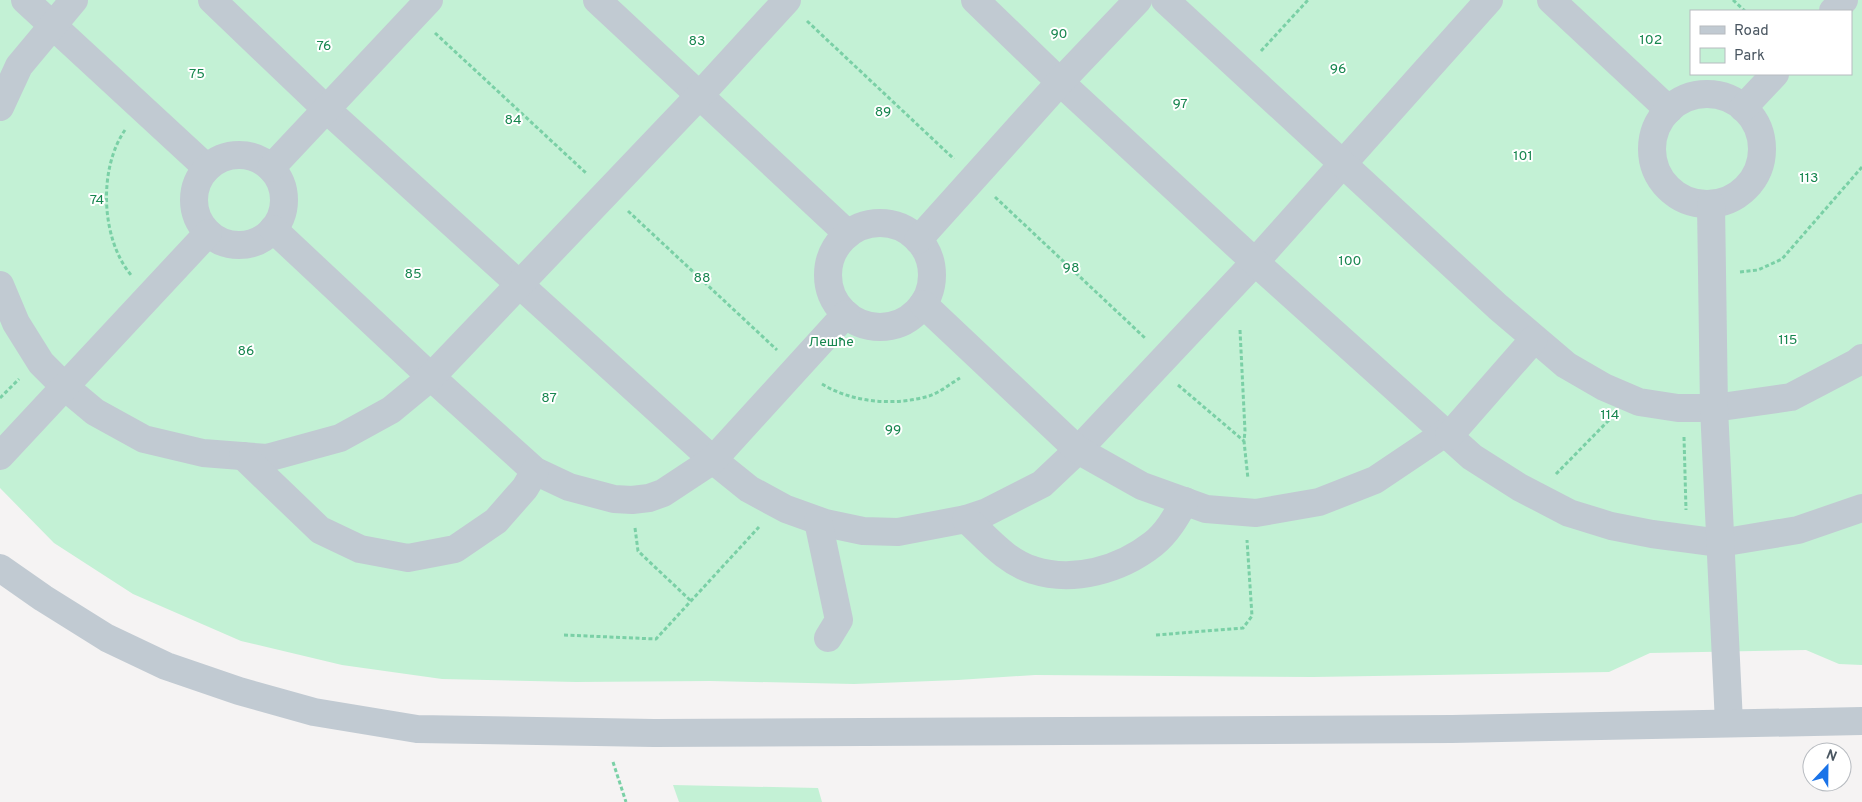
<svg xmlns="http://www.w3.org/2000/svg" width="1862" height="802" viewBox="0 0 1862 802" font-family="Overpass,sans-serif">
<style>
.green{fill:#c3f1d5;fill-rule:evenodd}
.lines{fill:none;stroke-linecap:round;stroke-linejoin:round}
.path{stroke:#7ad0a6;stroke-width:3;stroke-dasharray:4 2.5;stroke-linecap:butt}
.minor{stroke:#c1cad2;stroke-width:28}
.labels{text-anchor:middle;stroke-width:4;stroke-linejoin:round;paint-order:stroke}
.park-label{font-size:14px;fill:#17864f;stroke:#fff}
</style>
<rect width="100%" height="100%" fill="#f5f3f3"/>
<!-- green -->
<g class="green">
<path d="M0 0H1862V665L1839 664 1806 650 1650 653 1609 672 1313 677 1035 675 958 680 854 684 710 681 576 682 442 679 342 665 241 641 133 594 54 543 0 488ZM1691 11H1851V74H1691Z"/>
<polygon points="673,785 818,788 822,802 679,802"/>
</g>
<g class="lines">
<!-- path -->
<g class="path">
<polyline points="1733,0 1745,11"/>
<polyline points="807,21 954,159"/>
<polyline points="435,33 586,173"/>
<polyline points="1261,51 1308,0"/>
<path d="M125 130C98 169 101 239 131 275"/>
<polyline points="995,197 1145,338"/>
<polyline points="628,211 777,350"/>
<polyline points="1740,272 1758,270 1782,259 1862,167"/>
<polyline points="1240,330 1245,431 1244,441 1248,479"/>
<path d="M822 384C853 403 895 406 929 396 939 393 950 384 960 378"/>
<polyline points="1178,385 1244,441"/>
<polyline points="0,398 19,379"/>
<polyline points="1684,437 1686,510"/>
<polyline points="1556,474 1609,420"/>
<polyline points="635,528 638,551 691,601"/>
<polyline points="564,635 656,639 759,527"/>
<polyline points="1156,635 1243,628 1252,616 1247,540"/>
<polyline points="613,762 626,802"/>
</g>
<!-- minor -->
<g class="minor">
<polyline points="25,0 207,168"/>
<polyline points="212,0 326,109 713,460 749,489 786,509 825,523 863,531 898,532 966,519 987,512 1042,484 1078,450 1255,262 1489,0"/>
<polyline points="597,0 848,234"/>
<polyline points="975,0 1060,82 1255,262 1472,457 1519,487 1569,513 1611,526 1652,534 1720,543 1798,530 1862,508"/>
<polyline points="1165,0 1498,307 1566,365 1604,387 1639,402 1678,408 1714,408 1791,397 1856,363 1862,358"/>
<polyline points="1551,0 1669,110"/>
<polyline points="1833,11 1844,0"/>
<circle cx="1707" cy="149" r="55"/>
<polyline points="0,107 19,66 74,0"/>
<polyline points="1743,108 1775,74"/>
<circle cx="239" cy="200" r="45"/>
<polyline points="271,168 429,0"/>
<polyline points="1711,204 1714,408 1729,723"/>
<circle cx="880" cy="275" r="52"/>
<polyline points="273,229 431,377 535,471 569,487 614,499 632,500 649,498 663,493 713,460 846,314"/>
<polyline points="918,240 1060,82 1138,0"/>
<polyline points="0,285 16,323 41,363 65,387 95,412 144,439 203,453 267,458 340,438 391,410 431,377 699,96 787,0"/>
<polyline points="923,304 1078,450 1142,486 1206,509 1256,513 1319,502 1375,480 1445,433"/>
<polyline points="1449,436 1534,339"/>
<polyline points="0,456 208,233"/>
<polyline points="243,456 320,530 360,549 408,558 455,549 496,521 525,488 535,471"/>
<path d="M966 519C986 537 1006 562 1033 570 1073 583 1120 570 1153 544 1167 533 1176 517 1185 501"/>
<polyline points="818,521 839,620 828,638"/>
<polyline points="0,568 43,598 107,638 166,666 239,691 314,712 417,729 654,733 1452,729 1862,721"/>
</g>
</g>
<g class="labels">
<!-- park labels -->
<g class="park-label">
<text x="1059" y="38">90</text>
<text x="1651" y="44">102</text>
<text x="697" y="45">83</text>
<text x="324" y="50">76</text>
<text x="1338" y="73">96</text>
<text x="197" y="78">75</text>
<text x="1180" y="108">97</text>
<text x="883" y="116">89</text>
<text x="513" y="124">84</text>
<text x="1523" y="160">101</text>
<text x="1809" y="182">113</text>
<text x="97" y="204">74</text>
<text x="1350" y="265">100</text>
<text x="1071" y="272">98</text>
<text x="413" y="278">85</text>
<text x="702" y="282">88</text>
<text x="1788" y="344">115</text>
<text x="831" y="346">Лешће</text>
<text x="246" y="355">86</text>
<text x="549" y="402">87</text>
<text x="1610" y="419">114</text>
<text x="893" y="434">99</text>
</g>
</g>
<!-- legend -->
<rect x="1690" y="10" width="162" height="65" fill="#ffffff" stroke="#b7bbc0"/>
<rect x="1700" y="26" width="25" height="8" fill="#c1cad2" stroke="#b7bbc0"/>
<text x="1734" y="35" font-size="15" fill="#4a5661">Road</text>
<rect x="1700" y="48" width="25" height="15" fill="#c3f1d5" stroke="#b7bbc0"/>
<text x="1734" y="60" font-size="15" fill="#4a5661">Park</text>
<!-- north arrow -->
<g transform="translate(1827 767) rotate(22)"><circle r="24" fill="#ffffff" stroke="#b7bbc0"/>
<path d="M0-4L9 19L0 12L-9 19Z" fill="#1a73e8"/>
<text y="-8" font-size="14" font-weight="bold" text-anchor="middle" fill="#4a5661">N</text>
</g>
</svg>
